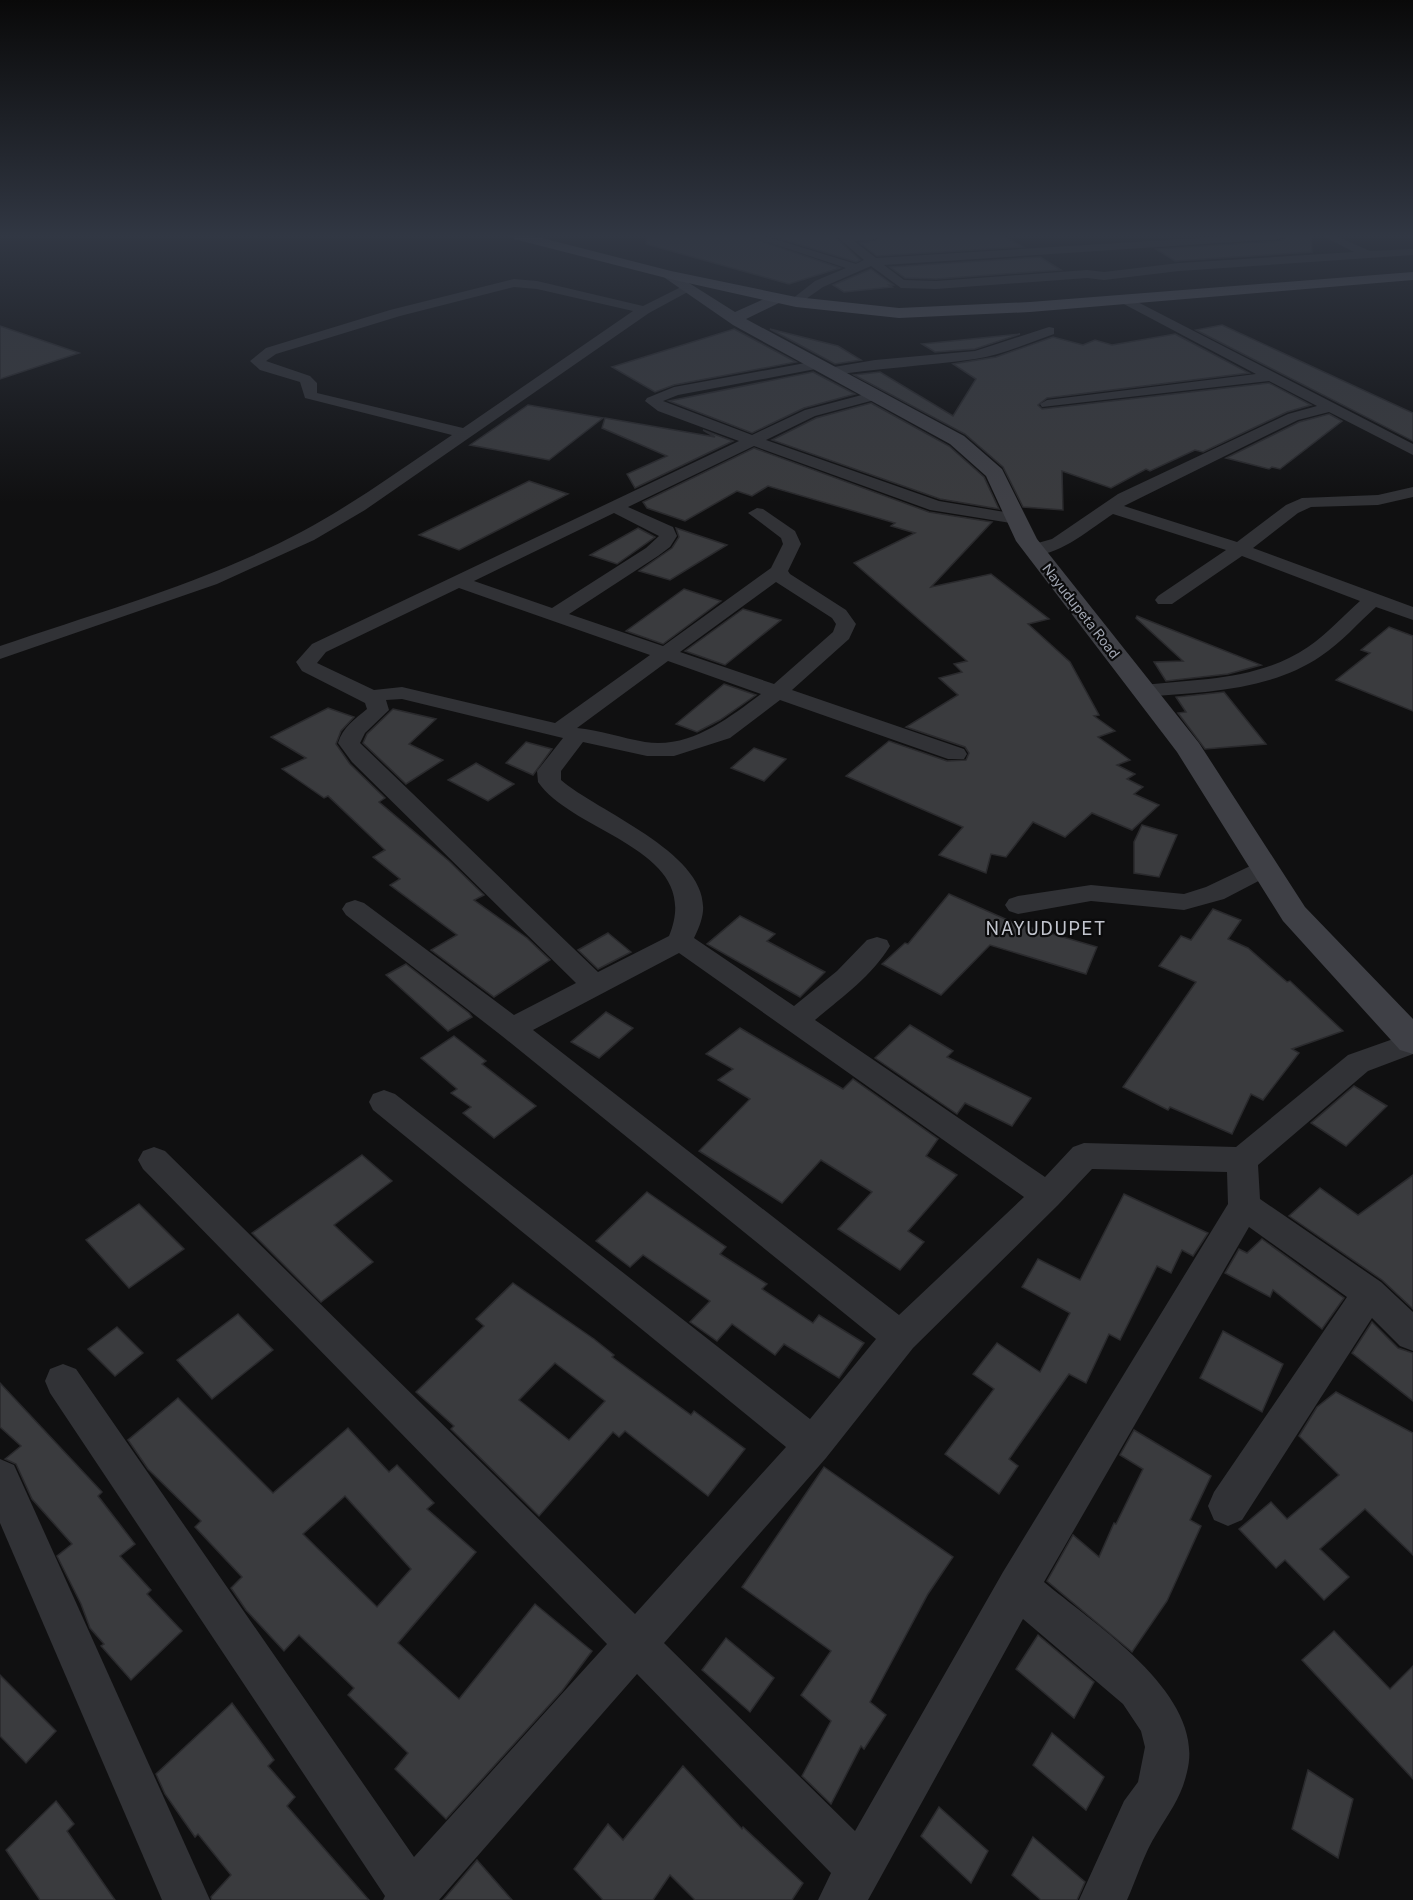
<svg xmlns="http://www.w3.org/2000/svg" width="1413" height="1900" viewBox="0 0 1413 1900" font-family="'Public Sans',sans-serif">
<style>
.building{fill:#3a3b3e;stroke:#2a2a2d;stroke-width:1.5;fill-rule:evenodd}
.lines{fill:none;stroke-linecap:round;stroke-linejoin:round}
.street{fill:#313236;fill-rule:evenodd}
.secondary{fill:#3f4046;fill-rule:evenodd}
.primary{fill:#4d4e55;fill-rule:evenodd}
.labels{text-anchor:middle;stroke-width:4.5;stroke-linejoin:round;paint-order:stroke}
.far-street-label{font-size:14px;fill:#a1a6b2;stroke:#0b0b0c}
.quarter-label{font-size:18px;letter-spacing:1.5px;fill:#c2c5ce;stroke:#0b0b0c}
</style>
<rect width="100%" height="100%" fill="#101011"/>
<!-- building -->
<g class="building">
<polygon points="647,236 747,236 840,268 789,284 646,244"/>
<polygon points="771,236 834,236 860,260 856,262"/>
<polygon points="882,236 1004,236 1023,247 877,256 860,243 875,241"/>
<polygon points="1288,236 1311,236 1312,252 1175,261 1156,249 1280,241"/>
<polygon points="1040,257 1061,270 936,279 905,278 890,267"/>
<polygon points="871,269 893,285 889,285 892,287 844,292 833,285"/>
<polygon points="1222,325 1413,413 1413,441 1196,330"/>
<polygon points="0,326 79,353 0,379"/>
<polygon points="734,329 796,362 674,385 655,392 612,367"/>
<polygon points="770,329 838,346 861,360 835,364"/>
<polygon points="1020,334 975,349 935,352 922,344"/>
<polygon points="1175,334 1249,373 1047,398 1038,405 1042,409 1269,383 1311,405 1287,412 1203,452 1195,450 1150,471 1146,469 1111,488 1062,471 1063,510 1023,507 1003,467 965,434 854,375 880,372 953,416 976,379 953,364 996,357 1053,337 1083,345 1095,340 1112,345"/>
<polygon points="813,372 855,394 804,408 752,433 669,401"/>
<polygon points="871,403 949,446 984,477 999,509 940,499 772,440 816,418"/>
<polygon points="528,405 603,418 549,460 470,445"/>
<polygon points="1329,414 1342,421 1280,469 1272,467 1269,469 1226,458 1299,422"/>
<polygon points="605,418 715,437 703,430 733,441 635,488 627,474 667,456 602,428"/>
<polygon points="754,448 929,512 992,522 931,587 991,574 1049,619 1028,624 1070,662 1099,715 1094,716 1115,731 1098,737 1130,760 1117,765 1135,774 1127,779 1143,787 1134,794 1159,805 1132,830 1092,813 1065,837 1033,822 1006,857 991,854 986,873 939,855 963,827 846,776 889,741 947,761 966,760 969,753 965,747 906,727 958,695 939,678 962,672 954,664 967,661 854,563 915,533 891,526 895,523 768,486 752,496 737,491 685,521 647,508 643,502"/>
<polygon points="529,481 568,494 459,550 419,535"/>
<polygon points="638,528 655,537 617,564 590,555"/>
<polygon points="676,528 727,545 670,580 639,571 672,548 679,537"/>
<polygon points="684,589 721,601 663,644 626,631"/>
<polygon points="743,609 781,620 725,665 685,651"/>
<polygon points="1137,616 1261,665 1228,674 1166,681 1154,662 1183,661 1136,618"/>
<polygon points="1389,627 1413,636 1413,711 1336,680 1370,653 1361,650"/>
<polygon points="724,684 756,695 720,720 697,732 676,724"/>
<polygon points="1224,692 1266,744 1205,749 1178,713 1186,712 1176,697"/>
<polygon points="328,708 354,717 341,731 336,744 350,764 385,798 379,802 449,861 484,895 474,900 527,938 550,960 494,997 431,950 457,935 390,885 400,879 373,857 385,850 328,796 324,798 282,769 306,758 271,737"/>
<polygon points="393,709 436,719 409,744 443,760 406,784 363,743 367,734"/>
<polygon points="526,742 552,749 533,775 506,763"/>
<polygon points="754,748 786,759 764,781 731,768"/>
<polygon points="476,763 514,784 488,801 448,780"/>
<polygon points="1142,825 1177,835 1159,877 1134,873 1134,842"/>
<polygon points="949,894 1012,922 1097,947 1086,974 990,945 941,995 882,964 905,943 908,944"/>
<polygon points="1213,909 1241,920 1228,939 1248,948 1287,982 1290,981 1343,1031 1292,1049 1299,1053 1263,1100 1251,1094 1232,1134 1170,1107 1168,1110 1123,1087 1196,982 1159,966 1181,936 1191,940"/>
<polygon points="740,916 775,934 767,941 825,972 800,997 707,944"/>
<polygon points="608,933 631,952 598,969 578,950"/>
<polygon points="406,964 469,1013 472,1017 448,1031 386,975"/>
<polygon points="606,1012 633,1028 599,1058 571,1042"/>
<polygon points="910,1025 953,1051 947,1057 1031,1098 1012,1126 965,1103 957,1114 875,1058"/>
<polygon points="740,1028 843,1089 853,1079 938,1139 926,1156 957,1175 908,1231 924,1242 900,1270 838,1229 872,1192 821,1160 782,1203 699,1151 750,1099 718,1080 733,1069 706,1054"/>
<polygon points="454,1036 486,1061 482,1064 536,1106 494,1138 463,1113 471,1107 451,1093 457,1089 421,1058"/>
<polygon points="1354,1086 1387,1106 1346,1146 1311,1123"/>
<polygon points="362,1155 392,1181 334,1225 373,1262 321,1302 252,1233"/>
<polygon points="1413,1175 1413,1309 1382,1280 1289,1216 1320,1188 1358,1215"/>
<polygon points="647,1192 726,1247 720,1254 767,1284 762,1289 813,1323 819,1315 864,1343 839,1378 784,1344 775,1355 732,1324 717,1341 690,1322 710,1301 643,1255 630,1267 596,1241"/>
<polygon points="1124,1194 1208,1233 1193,1256 1182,1250 1171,1273 1157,1266 1120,1340 1109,1334 1086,1383 1069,1374 1009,1459 1018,1466 999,1494 945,1454 994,1389 973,1374 997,1343 1040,1372 1070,1313 1022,1287 1038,1259 1080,1280"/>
<polygon points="139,1204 184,1249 129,1288 86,1240"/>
<polygon points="1262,1239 1344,1298 1322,1329 1273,1290 1270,1297 1225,1273 1239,1249 1247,1253"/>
<path d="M513 1283 594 1339 614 1355 612 1357 691 1415 694 1411 745 1449 708 1496 625 1431 619 1437 613 1432 539 1516 451 1429 454 1426 416 1392 484 1326 476 1319ZM555 1363 605 1401 569 1440 519 1400Z"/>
<polygon points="238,1314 273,1350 212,1399 177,1360"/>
<polygon points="1372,1322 1398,1348 1413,1353 1413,1401 1352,1353"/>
<polygon points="117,1327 143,1353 115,1376 88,1349"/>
<polygon points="1223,1331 1283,1364 1262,1412 1200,1378"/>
<polygon points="0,1383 102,1492 98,1496 135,1544 120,1556 151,1590 147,1594 182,1631 131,1680 101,1646 104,1644 90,1628 81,1604 57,1556 72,1544 32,1499 16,1464 5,1459 21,1446 0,1427"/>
<polygon points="1336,1392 1413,1433 1413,1555 1365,1509 1320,1549 1349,1577 1324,1600 1285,1560 1276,1568 1239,1529 1271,1502 1287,1519 1339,1475 1299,1436 1317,1407"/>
<path d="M178 1398 273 1493 348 1428 389 1472 397 1465 434 1503 427 1509 476 1552 398 1643 459 1699 535 1604 592 1651 562 1691 446 1819 395 1769 408 1753 348 1695 354 1688 299 1635 284 1651 246 1610 231 1588 242 1577 195 1527 201 1521 148 1469 128 1440ZM345 1496 411 1569 377 1607 303 1534Z"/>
<polygon points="1134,1430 1211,1476 1190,1520 1201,1526 1167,1601 1132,1652 1047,1581 1073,1535 1099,1557 1114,1523 1116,1524 1143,1469 1120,1455"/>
<polygon points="824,1467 953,1557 928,1594 870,1702 886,1715 864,1749 861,1746 831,1804 802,1776 831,1721 801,1695 831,1651 742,1587"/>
<polygon points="1334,1631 1390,1689 1413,1666 1413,1779 1302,1660"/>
<polygon points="1038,1635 1094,1682 1074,1718 1016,1669"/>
<polygon points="726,1638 774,1678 750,1712 702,1670"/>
<polygon points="0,1675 56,1731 26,1763 0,1736"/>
<polygon points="232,1703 274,1760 268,1766 295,1797 287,1806 369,1900 212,1900 211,1897 231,1875 198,1834 195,1837 165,1794 156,1774"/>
<polygon points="1052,1733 1104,1777 1086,1810 1033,1765"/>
<polygon points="683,1766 742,1829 743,1827 803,1883 792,1900 695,1900 670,1875 653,1900 603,1900 574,1869 608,1824 623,1840"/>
<polygon points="1308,1770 1353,1799 1338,1858 1292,1829"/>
<polygon points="56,1801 74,1824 67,1831 115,1900 40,1900 6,1850"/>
<polygon points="939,1807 988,1851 971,1883 921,1836"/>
<polygon points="1033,1837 1085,1882 1077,1900 1041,1900 1012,1875"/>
<polygon points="477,1860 512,1900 443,1900"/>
</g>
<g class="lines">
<!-- street -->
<g class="street">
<polygon points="749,236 765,236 856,264 864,260 836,236 880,236 875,239 854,241 876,258 1233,236 1286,236 1280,239 884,265 904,280 936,281 1087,270 1104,272 1179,263 1354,252 1323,236 1336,236 1370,251 1413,249 1413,255 1179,271 1104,280 1087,278 936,289 901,288 871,266 823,287 796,306 792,305 792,299 815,281 846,268"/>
<path d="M514 279 537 281 643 306 685 285 689 284 695 288 649 313 365 510 314 540 217 584 0 659V646C101 611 208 582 303 531 355 503 403 468 452 435L305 398 300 382 260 370 250 361 266 348 390 310ZM514 287 537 289 633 311 463 428 317 393V383L310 376 266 361 276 354 400 316Z"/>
<path d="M1124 295 1413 444V455L1329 412 1298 420 1124 506 1237 542 1286 505 1302 498 1378 495 1413 487V497L1378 505 1311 507 1298 513 1253 548 1413 607V620L1376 607C1358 623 1341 643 1321 656 1270 691 1203 692 1143 697L1135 696 1132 691 1135 686 1143 685C1199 679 1260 680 1308 647 1327 634 1343 616 1360 601L1242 556 1172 604H1158L1155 600 1158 596 1226 550 1113 514C1091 528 1054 561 1027 554L1024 550 1027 546 1052 539 1118 494 1288 414 1317 406 1269 381 1042 407 1040 404 1047 400 1256 374 1120 302 1118 299Z"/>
<path d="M1049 327 1054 328V334C1028 343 1002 355 975 359 926 366 877 368 828 376L821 372 828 368 875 360 975 351Z"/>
<path d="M816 361 821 362V368L678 395 663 401 752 435 805 410 873 392 878 393 880 396 878 399 815 416 766 440 939 501 1023 515 1026 519 1023 523 1017 524 930 510 754 446 628 507 673 527 677 536 670 547 658 556 569 614 663 646 771 568 783 544 781 538 748 513 757 508 763 509 795 531 801 544 788 571 790 574 846 610 856 624 849 639 792 690 964 749 967 754 964 759H948L780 700 730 738 674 756H647L583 742 561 771V780C598 812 708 853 703 911 702 921 698 930 694 938L794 1006 837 971 867 940 877 937 887 940 890 946C872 976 841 998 815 1020L1045 1177 1073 1147 1084 1143 1236 1147 1348 1055 1413 1032V1054L1368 1071 1258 1165 1260 1199 1381 1282 1413 1312V1351L1400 1346 1372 1318 1242 1520 1228 1526 1214 1520 1208 1506 1214 1492 1347 1297 1249 1227 1044 1582C1095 1625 1207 1695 1187 1772 1181 1798 1170 1811 1157 1833 1144 1853 1137 1878 1127 1900H1079L1124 1801 1138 1782 1145 1747 1141 1731 1123 1704 1023 1619 868 1900H818L831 1873 637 1674 439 1900H383L385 1896 50 1393 45 1381 50 1369 63 1364 76 1369 414 1857 607 1644 143 1169 138 1160 143 1151 154 1147 165 1151 635 1614 786 1447 373 1110 369 1102 373 1094 384 1090 395 1094 810 1419 876 1339 502 1036 346 915 342 909 346 903 355 900 364 903 514 1015 576 983 352 762 338 743C343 727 355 719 367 709L365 703 302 671 296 662 312 644 739 441 658 411 645 401 647 398 674 387ZM614 513 659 536 646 548 552 608 474 581ZM776 582 832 618 836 624 833 632 774 684 680 652ZM459 588 650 655 555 723 402 687 374 690 317 663 326 652ZM668 661 761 694C727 719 690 749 645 742 622 738 599 730 577 728ZM402 699 563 738 537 771 538 782C575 835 705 849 669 936L598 972 360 743 365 733 389 710 386 700ZM679 953 1024 1197 899 1315 533 1030ZM1092 1169 1227 1172 1228 1204 1003 1572 855 1831 664 1643 826 1458 913 1348 1058 1205Z"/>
<polygon points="1265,859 1274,861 1278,867 1274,873 1224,899 1184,910 1091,901 1018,914 1009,911 1005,905 1009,899 1018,896 1091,885 1184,894 1206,887"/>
<polygon points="0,1459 14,1465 210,1900 162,1900 0,1523"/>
</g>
<!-- secondary -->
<polygon class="secondary" points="670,271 735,312 773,295 783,295 786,298 783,301 746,319 964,436 1002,469 1037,539 1199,743 1305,907 1413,1019 1413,1054 1400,1050 1283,921 1177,752 1016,541 986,476 950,444 733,325 665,278 663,275"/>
<!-- primary -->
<polygon class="primary" points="512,236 534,236 671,271 796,297 899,308 1030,302 1413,272 1413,280 1030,312 899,318 796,307 670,279 514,239"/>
</g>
<!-- sky -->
<linearGradient id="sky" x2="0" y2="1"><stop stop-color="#090909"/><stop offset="0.47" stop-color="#313743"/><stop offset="1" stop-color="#313743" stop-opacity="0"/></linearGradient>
<rect width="1413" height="502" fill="url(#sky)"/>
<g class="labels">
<!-- far-street labels -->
<g class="far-street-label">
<text transform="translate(1081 611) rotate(52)" y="5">Nayudupeta Road</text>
</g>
<!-- quarter labels -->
<g class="quarter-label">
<text x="1046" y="935">NAYUDUPET</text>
</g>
</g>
</svg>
